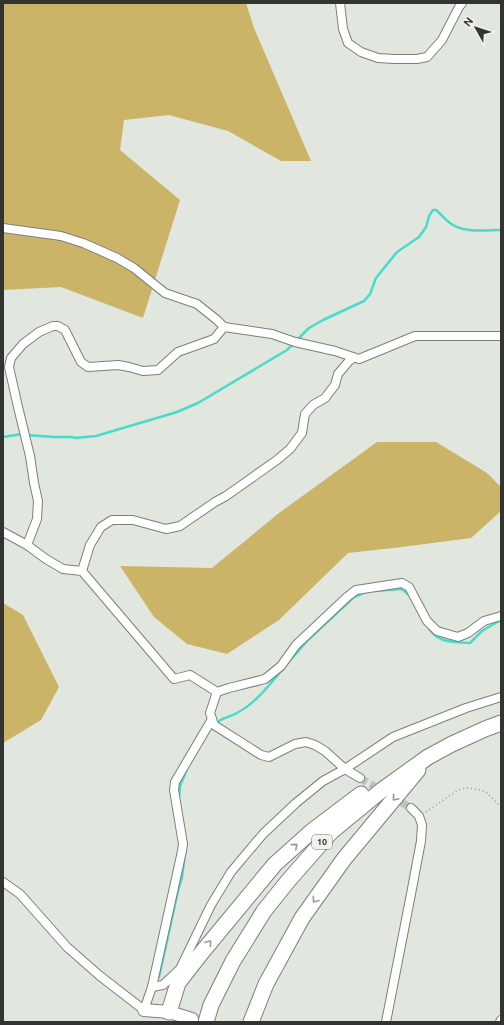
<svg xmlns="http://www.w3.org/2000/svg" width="504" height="1025" viewBox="0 0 504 1025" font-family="Ubuntu,sans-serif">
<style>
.green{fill:#cbb467}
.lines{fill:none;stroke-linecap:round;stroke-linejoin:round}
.stream{stroke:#47dcc9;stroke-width:2.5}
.street-tunnel{stroke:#bec2bc;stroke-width:8;stroke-dasharray:8 4;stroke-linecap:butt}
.street-casing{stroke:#7c807b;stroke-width:10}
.secondary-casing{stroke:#7c807b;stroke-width:14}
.highway-casing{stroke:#7c807b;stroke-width:17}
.path{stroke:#969995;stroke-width:1.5;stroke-dasharray:1 3;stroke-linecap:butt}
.street{stroke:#fff;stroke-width:8}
.secondary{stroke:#fff;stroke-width:12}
.highway{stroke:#fff;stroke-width:15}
.oneway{stroke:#999a98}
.labels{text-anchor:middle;stroke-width:3.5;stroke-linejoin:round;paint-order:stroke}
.shield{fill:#eef3ec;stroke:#6b6d6a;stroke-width:1}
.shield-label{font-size:9px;font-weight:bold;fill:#333432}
</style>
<rect width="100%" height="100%" fill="#e1e6df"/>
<!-- green -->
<g class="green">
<polygon points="3,3 246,3 254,28 311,161 281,161 228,131 169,115 124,120 120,150 180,200 143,318 61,287 3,290"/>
<polygon points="377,442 436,442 487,473 501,487 501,511 471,538 402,547 348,553 279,620 227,654 187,644 154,617 120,566 212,568 279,513"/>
<polygon points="3,603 23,615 59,687 41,720 3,743"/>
</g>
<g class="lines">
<!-- stream -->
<g class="stream">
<path d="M27 435 54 437H72L75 438 96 436 177 412 198 403 287 350 309 328 323 320 364 301 370 294 376 278 397 252 419 237 426 227 429 216 433 210H436C442 215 447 222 453 225 466 233 487 230 501 230"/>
<polyline points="3,437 22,434"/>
<polyline points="374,591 402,589 409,595"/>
<path d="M427 625C436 643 451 642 470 643L482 631 499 621 501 622"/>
<polyline points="286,665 308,640 354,597 366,592"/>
<path d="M215 724C221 718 230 717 237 713 256 703 269 685 283 669"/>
<polyline points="179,798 180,786 187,769"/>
<polyline points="159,977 178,891 182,877 185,854"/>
</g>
<!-- street-tunnel -->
<polyline class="street-tunnel" points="360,778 411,808"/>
<defs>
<g id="street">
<polyline points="340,3 343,29 348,43 361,52 378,58 394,59 417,59 427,57 442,40 459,7 462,3"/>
<polyline points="3,228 61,236 83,243 90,246 117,258 134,268 165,293 197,304 217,320 224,327 272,334 295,342 335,351 359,359 415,336 501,336"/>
<polyline points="3,532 27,545 46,559 63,569 82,571 174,679 190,675 217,692"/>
<polyline points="27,545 37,519 38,501 34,483 30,456 18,407 9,367 11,358 23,344 39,332 53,326 58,326 65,330 81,362 88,367 118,365 129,367 143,371 158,370 178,352 214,339 224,327"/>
<polyline points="82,571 90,545 101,527 112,520 133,520 166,529 180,526 215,502 226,496 277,460 290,449 302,433 305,414 313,405 325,398 335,385 338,374 349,361 353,358"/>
<polyline points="217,692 229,688 265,679 281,666 296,645 347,597 356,590 402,583 409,587 427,621 437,631 458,637 468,633 484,621 501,616"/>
<polyline points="217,692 210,713 214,725 261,755 269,757 295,744 306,742 315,745 325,751 345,769 360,778"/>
<polyline points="3,882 20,894 67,947 100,976 144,1010 152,987 182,851 183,844 174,790 175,782 212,719"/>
<polyline points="152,987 163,985 180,969 211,905 231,872 263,834 296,803 323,781 345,769 393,737 466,708 501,697"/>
<polyline points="386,1022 411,894 421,841 422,825 419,816 411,808"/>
<polyline points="500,1022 501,1020"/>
</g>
<polyline id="secondary" points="144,1010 169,1012 192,1019"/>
<g id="highway">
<polyline points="169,1012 178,983 203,951 275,864 312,831 361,794"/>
<polyline points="206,1022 211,1005 233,961 264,911 288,881 331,832 382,790 428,757 452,744 485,729 501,723"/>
<polyline points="251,1022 266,984 302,918 344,859 418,770"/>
</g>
</defs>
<!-- street casing -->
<use href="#street" class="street-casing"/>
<!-- secondary casing -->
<use href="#secondary" class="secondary-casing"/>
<!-- highway casing -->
<use href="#highway" class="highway-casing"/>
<!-- path -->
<polyline class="path" points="426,812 458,790 467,788 476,789 486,792 501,807"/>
<!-- street -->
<use href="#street" class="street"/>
<!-- secondary -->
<use href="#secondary" class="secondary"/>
<!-- highway -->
<use href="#highway" class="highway"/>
</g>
<!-- one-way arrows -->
<defs><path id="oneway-chevron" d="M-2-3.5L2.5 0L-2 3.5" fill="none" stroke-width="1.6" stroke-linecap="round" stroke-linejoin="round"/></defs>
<g class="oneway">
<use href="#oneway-chevron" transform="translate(395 798) rotate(130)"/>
<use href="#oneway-chevron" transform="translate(295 846) rotate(-41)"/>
<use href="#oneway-chevron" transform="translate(315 900) rotate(126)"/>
<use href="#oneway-chevron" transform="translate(209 943) rotate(-50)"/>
</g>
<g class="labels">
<!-- shield labels -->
<rect class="shield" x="312" y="835" width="20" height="14" rx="3"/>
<g class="shield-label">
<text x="322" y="845">10</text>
</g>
</g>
<!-- border -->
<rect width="504" height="1025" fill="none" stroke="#333432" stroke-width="8"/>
<!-- north arrow -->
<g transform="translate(476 28) rotate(309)" stroke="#eef3ec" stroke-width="3" paint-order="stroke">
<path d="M0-3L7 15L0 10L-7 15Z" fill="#333432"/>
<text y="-6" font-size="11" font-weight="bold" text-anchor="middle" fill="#333432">N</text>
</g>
</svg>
